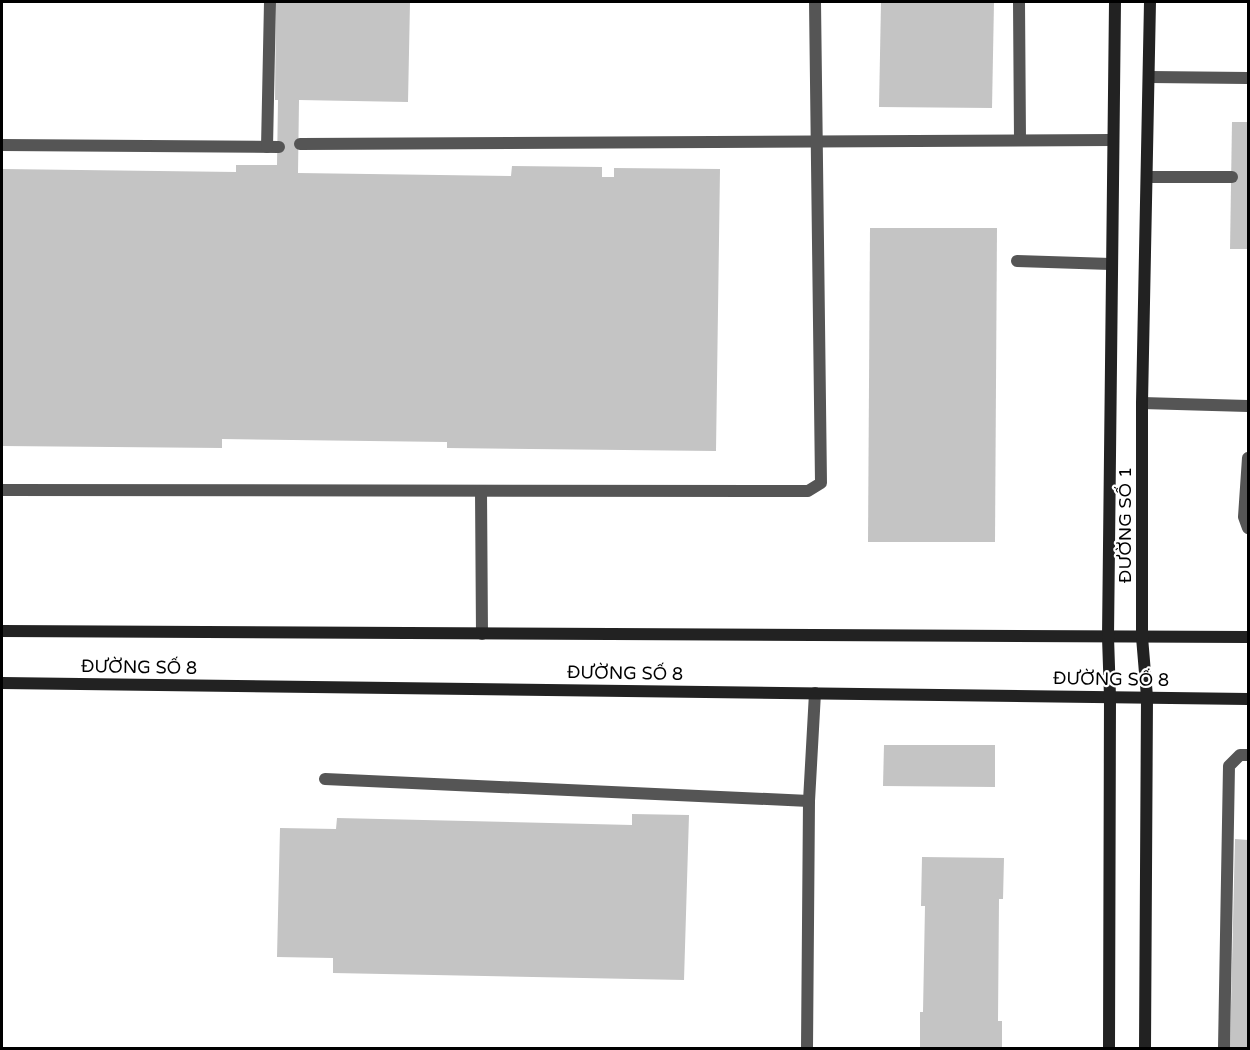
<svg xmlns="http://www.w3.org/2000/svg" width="1250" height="1050" viewBox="0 0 1250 1050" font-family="'Varela Round',sans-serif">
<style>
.building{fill:#c4c4c4}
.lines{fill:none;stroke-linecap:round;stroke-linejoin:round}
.lane{stroke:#555;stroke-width:12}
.secondary{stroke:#222;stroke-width:12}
.labels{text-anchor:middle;stroke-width:4.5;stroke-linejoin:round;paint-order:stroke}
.street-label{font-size:18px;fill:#000;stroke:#fff}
</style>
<rect width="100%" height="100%" fill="#fff"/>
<!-- building -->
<g class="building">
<polygon points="276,2 410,2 408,102 299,100 298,173 511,176 512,166 602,167 602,177 614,177 614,168 720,169 716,451 447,448 447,442 222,439 222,448 2,446 2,169 236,172 236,165 277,165 278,100 275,100"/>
<polygon points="881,2 994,2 992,108 879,107"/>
<polygon points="1232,122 1248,122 1248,249 1230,249"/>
<polygon points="870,228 997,228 995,542 868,542"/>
<polygon points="884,745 995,745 995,787 883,786"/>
<polygon points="632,814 689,815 684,980 333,973 333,958 277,957 280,828 336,829 337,818 632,825"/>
<polygon points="1235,839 1248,840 1248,1048 1230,1048"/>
<polygon points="922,857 1004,858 1003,899 999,899 998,1021 1002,1021 1002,1048 920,1048 920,1012 923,1012 925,906 921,906"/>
</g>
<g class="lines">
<!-- lane -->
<g class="lane">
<polyline points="1019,2 1020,140"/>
<polyline points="1150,77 1248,78"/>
<polyline points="300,144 1112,140"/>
<polyline points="2,145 279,147"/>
<polyline points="267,147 270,2"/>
<polyline points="1147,177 1232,177"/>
<polyline points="1017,261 1111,264"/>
<polyline points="1142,403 1248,406"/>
<polyline points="1248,458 1244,517 1248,528"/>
<polyline points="2,490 808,491 821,483 815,2"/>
<polyline points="481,491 482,634"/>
<polyline points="325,779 809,801"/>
<polyline points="807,1048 809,801 815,693"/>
<polyline points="1224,1048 1229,766 1240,755 1248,755"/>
</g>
<!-- secondary -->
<g class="secondary">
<polyline points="2,631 1248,637"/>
<polyline points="2,683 1248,699"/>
<polyline points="1109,1048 1110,697 1108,637 1115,2"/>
<polyline points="1145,1048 1147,697 1142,637 1142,403 1150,2"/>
</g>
</g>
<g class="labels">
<!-- street labels -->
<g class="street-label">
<text transform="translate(1125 525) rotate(-90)" y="6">ĐƯỜNG SỐ 1</text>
<text transform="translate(139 667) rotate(1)" y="6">ĐƯỜNG SỐ 8</text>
<text transform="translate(625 673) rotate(1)" y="6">ĐƯỜNG SỐ 8</text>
<text transform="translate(1111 679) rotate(1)" y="6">ĐƯỜNG SỐ 8</text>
</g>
</g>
<!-- border -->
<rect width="1250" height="1050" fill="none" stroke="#000000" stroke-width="6"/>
</svg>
